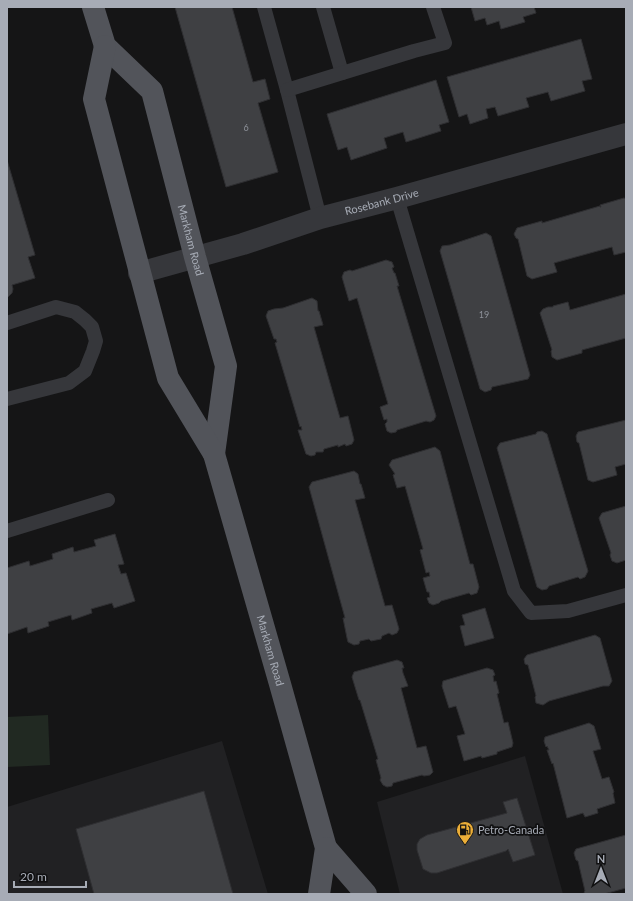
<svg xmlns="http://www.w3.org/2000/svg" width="633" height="901" viewBox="0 0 633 901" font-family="Lato,sans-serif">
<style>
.built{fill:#212123}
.green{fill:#212922}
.building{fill:#3f4043;stroke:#2f2f32}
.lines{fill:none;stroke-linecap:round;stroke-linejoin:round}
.lane{stroke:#36373b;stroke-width:14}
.street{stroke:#36373b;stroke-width:22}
.primary{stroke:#52545a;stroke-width:22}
.labels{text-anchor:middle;stroke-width:3.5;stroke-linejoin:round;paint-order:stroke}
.number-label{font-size:9px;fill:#8d9199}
.street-label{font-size:11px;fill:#a7acb6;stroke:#101011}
.poi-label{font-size:11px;fill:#a7acb6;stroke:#101011;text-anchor:start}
</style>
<rect width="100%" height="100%" fill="#151516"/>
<!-- built -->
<g class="built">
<polygon points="222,741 268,894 7,894 7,807"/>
<polygon points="525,756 563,894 400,894 377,802"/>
</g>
<!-- green -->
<polygon class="green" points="48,715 50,765 7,767 7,717"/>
<!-- building -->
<g class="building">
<polygon points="175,7 232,7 253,82 265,79 270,99 258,103 278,172 226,187"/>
<polygon points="471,7 534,7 536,13 523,17 525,22 501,29 499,21 487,25 485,18 475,21"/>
<polygon points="581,39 592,79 582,81 585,91 551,101 548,92 526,98 529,107 498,116 495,107 486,109 488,118 470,124 467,114 459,117 447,77"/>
<polygon points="436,80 449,122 439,125 441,131 406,142 403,132 384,138 387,148 351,160 347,147 338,150 327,114"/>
<polygon points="7,160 35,255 28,257 35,278 12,285 13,289 12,293 7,298"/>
<polygon points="624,198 626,199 626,252 614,255 612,247 554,263 557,272 532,279 527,276 518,239 516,238 514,234 517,228 542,221 542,223 600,206 600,207 601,207 600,205"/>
<polygon points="486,233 491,236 530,375 528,379 492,387 491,390 485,392 480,389 440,251 442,246 450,245"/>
<polygon points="386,260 392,262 394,267 392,268 394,273 395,273 399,286 397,286 436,416 434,420 430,422 426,421 397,430 396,432 391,433 387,431 385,424 387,422 387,419 384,420 380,407 388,404 357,298 349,301 342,277 344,272 350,270 352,271"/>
<polygon points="626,294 626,338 582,350 582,353 557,360 552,357 551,351 552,350 540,313 543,309 548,307 553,307 553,306 568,302 570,310"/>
<polygon points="312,298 317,301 318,311 319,311 323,325 314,327 340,418 348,416 354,440 352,444 346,446 345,444 338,447 338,445 324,449 323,452 316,452 315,455 311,456 306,454 298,430 302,430 301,426 300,427 275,343 277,342 276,339 274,339 266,316 268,311 274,309 283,308"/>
<polygon points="626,420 626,464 615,467 617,475 593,482 588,480 579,443 577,442 576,436 578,432"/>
<polygon points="542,431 547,434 588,571 585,577 580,579 578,577 549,586 547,589 542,590 537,587 497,448 500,443 536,434 537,432"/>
<polygon points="435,447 440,451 470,564 473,564 479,587 477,593 471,595 469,593 441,601 439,603 433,605 429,603 427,598 430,597 429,592 427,592 423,578 430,576 429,572 426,573 420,550 423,549 405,486 397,488 393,475 395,474 389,465 392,460"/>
<polygon points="354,471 358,474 360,484 361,484 365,498 355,500 385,606 392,605 399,629 397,633 392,635 389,633 382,636 381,639 371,641 369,639 360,641 359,644 354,645 348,642 347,638 343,618 345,618 309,487 312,482"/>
<polygon points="626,506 626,560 617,563 612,561 610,555 611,553 599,518 602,513"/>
<polygon points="115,534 124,564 118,565 121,574 126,573 135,601 114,608 112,603 91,609 92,613 72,620 71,615 48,622 49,626 28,633 27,627 7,634 7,568 29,561 30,566 53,559 52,554 73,547 74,552 96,546 94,540"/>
<polygon points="485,608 494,638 465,646 460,626 465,625 462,615"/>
<polygon points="595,635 600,638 612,681 609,686 603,686 549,701 543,705 536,703 535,697 536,696 528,665 525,664 524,659 527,655"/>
<polygon points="397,660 402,662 404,668 402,668 403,673 408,686 401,688 417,748 426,746 433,772 430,775 424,776 422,775 393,783 392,786 387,787 383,785 380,780 381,778 376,760 378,759 360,700 359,700 352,677 354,672"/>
<polygon points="487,668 493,670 495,675 493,676 494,682 496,681 499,693 497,694 504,723 508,722 513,743 512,747 497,752 497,754 482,758 481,756 464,761 457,736 465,734 456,706 449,708 442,686 443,681"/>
<polygon points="589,723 594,726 601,749 593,751 602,779 609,777 614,792 613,793 615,803 597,809 598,813 585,817 583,813 567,818 553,763 552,764 547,750 549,750 547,746 546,747 544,741 545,737"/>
<polygon points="204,791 233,894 94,894 76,829"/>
<polygon points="517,798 535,855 513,862 508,849 506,851 437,873 431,873 423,869 417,850 417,844 420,839 427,835 507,813 503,802"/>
<polygon points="626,835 626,888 604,894 585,894 584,892 585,891 578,861 576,860 574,853 576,849"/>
</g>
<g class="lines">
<!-- lane -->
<g class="lane">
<polyline points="264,7 287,90 320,218"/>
<polyline points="323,7 342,73"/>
<polyline points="287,90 414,51 445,43 433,7"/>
<polyline points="397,198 514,591 531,613 568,611 626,595"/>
<polyline points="7,323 56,307 75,312 85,320 92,327 96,341 93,351 85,371 69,383 7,399"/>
<polyline points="7,531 108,500"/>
</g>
<!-- street -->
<path class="street" id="s1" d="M139 273 243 244 320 218 397 198 626 134"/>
<!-- primary -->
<g class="primary">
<path id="s2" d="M93 7 105 46 152 91 195 257 226 366 214 454"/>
<path id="s3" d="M105 46 94 99 168 378 214 454 280 684 326 848 319 894"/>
<polyline points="326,848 366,894"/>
</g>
</g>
<!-- icons -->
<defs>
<symbol id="fuel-pin" viewBox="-11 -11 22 30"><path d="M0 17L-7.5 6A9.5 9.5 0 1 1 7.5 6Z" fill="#ebae38" stroke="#101011"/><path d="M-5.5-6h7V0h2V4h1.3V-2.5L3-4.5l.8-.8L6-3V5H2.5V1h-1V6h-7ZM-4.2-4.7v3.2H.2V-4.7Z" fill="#111"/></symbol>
</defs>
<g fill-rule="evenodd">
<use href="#fuel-pin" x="455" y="820" width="20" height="27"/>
</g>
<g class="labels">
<!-- number labels -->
<g class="number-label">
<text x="246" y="131">6</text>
<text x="484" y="318">19</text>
</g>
<!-- street labels -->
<g class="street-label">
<text dy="4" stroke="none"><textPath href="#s1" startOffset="253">Rosebank Drive</textPath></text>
<text dy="4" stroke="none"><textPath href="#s2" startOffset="260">Markham Road</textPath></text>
<text dy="4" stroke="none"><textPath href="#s3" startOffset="636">Markham Road</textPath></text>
</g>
<!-- poi labels -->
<g class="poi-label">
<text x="478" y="834">Petro-Canada</text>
</g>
</g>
<!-- border -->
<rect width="633" height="901" fill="none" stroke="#a7acb6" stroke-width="16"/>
<!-- north arrow -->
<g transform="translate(601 869)" stroke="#101011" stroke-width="3" paint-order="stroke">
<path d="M0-3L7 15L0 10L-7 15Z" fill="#a7acb6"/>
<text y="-6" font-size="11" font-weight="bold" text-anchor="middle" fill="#a7acb6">N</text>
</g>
<!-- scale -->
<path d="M14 881v6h72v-6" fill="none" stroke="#a7acb6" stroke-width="2"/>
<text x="20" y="881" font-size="12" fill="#a7acb6" stroke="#101011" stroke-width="3" paint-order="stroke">20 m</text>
</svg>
